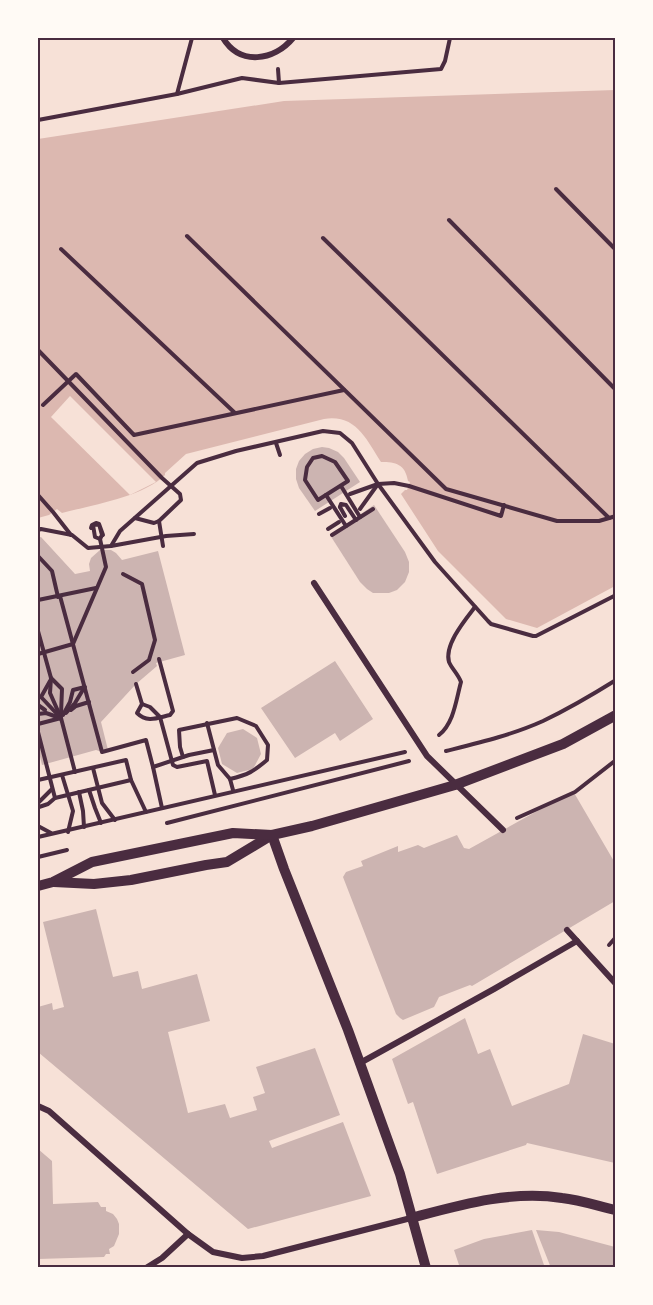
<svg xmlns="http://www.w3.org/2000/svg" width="653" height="1305" viewBox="0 0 653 1305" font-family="'Space Grotesk',sans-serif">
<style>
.water{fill:#dcb8b0}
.pier{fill:#f7e1d7}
.building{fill:#ccb4b1}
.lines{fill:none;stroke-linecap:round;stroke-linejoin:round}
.path{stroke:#4a2c40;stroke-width:4}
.minor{stroke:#4a2c40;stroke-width:6}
.tertiary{stroke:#4a2c40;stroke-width:10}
.neatline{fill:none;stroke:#4a2c40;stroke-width:2}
</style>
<rect width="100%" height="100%" fill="#f7e1d7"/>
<!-- water -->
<path class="water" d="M615 90V586L537 628 506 619 438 551 401 494 405 490H407L410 482 408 481C405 464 396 462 381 462 366 439 356 414 324 419L186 454 165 473V475C143 497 92 505 62 513L57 509 49 515 38 518V139L284 101Z"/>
<!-- pier -->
<polygon class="pier" points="70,396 156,482 130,495 51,417"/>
<!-- building -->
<g class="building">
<polygon points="322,447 329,448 338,452 344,458 360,482 315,511 299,488 296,479 296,469 299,461 305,454 313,449"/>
<polygon points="374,505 405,552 409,562 409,572 405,582 397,590 389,593 373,593 367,589 360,582 330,535"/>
<polygon points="41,537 75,574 90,571 89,564 91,558 100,550 111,550 116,553 122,560 158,551 185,655 156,663 157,666 136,684 101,722 108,750 102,752 96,750 42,765 38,748 38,538"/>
<polygon points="335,661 373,719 340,741 335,733 295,758 261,708"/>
<polygon points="243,729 257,738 261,754 253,769 237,773 222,764 218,748 227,733"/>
<polygon points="573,791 615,863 615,901 472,986 470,985 439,997 434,1007 403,1020 400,1018 396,1014 343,877 346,872 363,866 361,861 398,846 398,852 418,845 424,848 457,835 464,848 469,849"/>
<polygon points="96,909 113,977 138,971 142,989 197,974 210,1021 168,1032 188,1113 225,1104 230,1118 257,1110 253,1097 265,1093 256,1067 315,1048 340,1115 269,1141 272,1148 343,1122 371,1196 248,1229 38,1052 38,1007 52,1003 53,1010 64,1007 43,922"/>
<polygon points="465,1018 478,1054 490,1049 512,1106 569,1084 583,1034 615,1044 615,1163 527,1143 526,1145 437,1174 413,1102 408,1104 392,1059"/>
<polygon points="38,1149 52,1161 53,1204 98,1202 101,1207 106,1207 106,1211 113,1214 117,1219 119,1224 119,1234 114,1246 109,1249 110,1254 106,1254 104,1257 38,1259"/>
<polygon points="532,1230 545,1268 460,1268 454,1250 484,1239"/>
<polygon points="536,1230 559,1232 615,1247 615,1268 551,1268"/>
</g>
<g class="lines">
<!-- path -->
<g class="path">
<polyline points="278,69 279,83"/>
<polyline points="177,94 192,38"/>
<polyline points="38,120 177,94 242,78 279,83 441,69 445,61 450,38"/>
<polyline points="556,189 616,250"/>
<polyline points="449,220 616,390"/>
<polyline points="187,236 446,489 557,521 599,521 616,516"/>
<polyline points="323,238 609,518"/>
<polyline points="61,249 235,413"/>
<polyline points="38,350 162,478 180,494 181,500 159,521 163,546"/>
<polyline points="43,405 76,374 134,435 344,390"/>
<polyline points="276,443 280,455"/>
<polygon points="322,456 335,462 348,481 318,500 305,480 307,467 313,458"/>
<polyline points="341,486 360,517"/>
<polyline points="350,494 378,484 394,483 409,486 501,516 504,505"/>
<polyline points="38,495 53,512 71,535"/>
<polyline points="326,495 346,526"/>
<polyline points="340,507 341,504 346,505 356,520"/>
<polyline points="340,507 345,516"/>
<polyline points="360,509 378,484"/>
<polyline points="319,514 330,508"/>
<polyline points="135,518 154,523 159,521"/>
<polyline points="91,528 92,525 96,523 99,524 102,535 100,539 95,537 93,525 99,524 103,535"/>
<polyline points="328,529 339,522"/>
<polyline points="38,530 41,529 72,535 88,548 111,546 166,536 194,534"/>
<polyline points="332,535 373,509"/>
<polyline points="111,546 120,531 197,463 236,451 323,431 340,433 352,443 378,484 435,562 488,621 491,624 533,636 536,636 616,595"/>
<polyline points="38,556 52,571 58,597"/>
<polyline points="123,574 142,584 155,640 149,660 133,672"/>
<polyline points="60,596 102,752 146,740 153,767"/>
<polyline points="38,600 96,588"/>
<polyline points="38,631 51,678 50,693 61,718"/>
<polyline points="38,654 73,644 106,567 100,539"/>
<polyline points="51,678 62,689 61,714"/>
<polyline points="50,681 41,697 58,715"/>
<path d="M136 684 142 704 137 713C147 723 157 718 170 715L173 711 159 659"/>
<polyline points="142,704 150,707 160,717 173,765 177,767 207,761 215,795"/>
<polyline points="38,705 45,710"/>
<polyline points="71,710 76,706 89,702"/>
<polyline points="66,713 75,703 84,688"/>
<polyline points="38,714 46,713 60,718"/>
<polyline points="63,715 70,702 73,690 85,687"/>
<polyline points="207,723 218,765 230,779 233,790"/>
<polyline points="38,724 61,718 75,772"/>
<polyline points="38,732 55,798 48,804 39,807"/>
<path d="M439 735C454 723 456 700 461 682 458 674 452 669 449 662 444 645 465 620 475 607"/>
<path d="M446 751C478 743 512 735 543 721 568 709 592 695 616 680"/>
<path d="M183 757 180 747 179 730 237 718 256 726 268 745 267 760C254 771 248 775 230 779"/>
<polyline points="93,768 102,803 115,820"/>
<polyline points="62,775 73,811 68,832"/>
<polyline points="38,780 126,760 131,780 55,798"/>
<polyline points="131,780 146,812"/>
<polyline points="89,790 95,808 101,823"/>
<polyline points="79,792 83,811 84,827"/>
<polyline points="38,803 52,789"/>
<polyline points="162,808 153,767 189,755 214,750"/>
<polyline points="517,818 575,792 616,760"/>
<polyline points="167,823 409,761"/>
<polyline points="38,826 51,833"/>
<polyline points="38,837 405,752"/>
<polyline points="38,857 67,850"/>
<polyline points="609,945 616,937"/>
</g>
<!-- minor -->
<g class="minor">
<path d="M223 38C240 66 274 61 293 38"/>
<polyline points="314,583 427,756 503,830"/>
<polyline points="567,930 616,984"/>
<polyline points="360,1063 494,989 577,941"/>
<polyline points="38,1106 49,1111 188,1234 213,1252 242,1258 263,1256 411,1218"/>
<polyline points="146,1268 162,1258 188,1234"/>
</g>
<!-- tertiary -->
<g class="tertiary">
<polyline points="272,835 284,869 348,1030 400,1174 426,1268"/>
<polyline points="54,882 94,884 131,880 206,865 227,862 272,835"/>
<polyline points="38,886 53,882 92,862 233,833 272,835 312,826 455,785 563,744 616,715"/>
<path d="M411 1218C460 1205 511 1190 562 1198 580 1200 598 1206 616 1210"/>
</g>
</g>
<!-- border -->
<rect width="653" height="1305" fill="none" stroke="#fffaf5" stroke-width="78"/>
<rect x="39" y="39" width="575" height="1227" class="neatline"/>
</svg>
